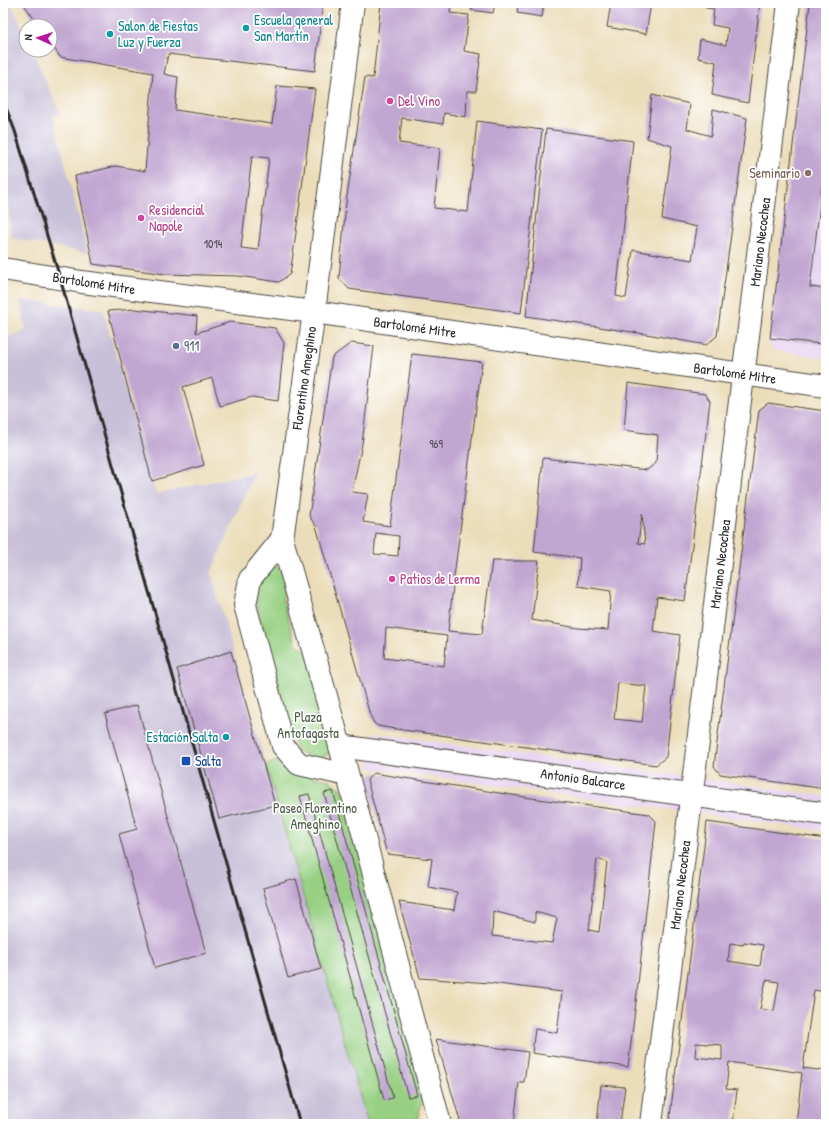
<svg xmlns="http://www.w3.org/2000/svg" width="829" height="1127" viewBox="0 0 829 1127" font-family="'Patrick Hand',sans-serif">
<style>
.built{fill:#e6d2f0}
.industrial{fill:#c8bfd8}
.green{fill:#98d083;stroke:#627e57}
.building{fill:#c1a6d1;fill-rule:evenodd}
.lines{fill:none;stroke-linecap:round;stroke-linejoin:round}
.minor-casing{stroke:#484640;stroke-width:24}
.minor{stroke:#fff;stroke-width:22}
.rail{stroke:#2b2b2b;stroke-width:3}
.culture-dot{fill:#0f9aa8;stroke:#fff;stroke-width:1.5}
.hotel-dot{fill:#d1479c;stroke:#fff;stroke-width:1.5}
.education-dot{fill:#8d6e63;stroke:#fff;stroke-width:1.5}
.service-dot{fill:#5c6f8a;stroke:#fff;stroke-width:1.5}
.transit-dot{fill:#1a4fb4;stroke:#fff;stroke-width:1.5}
.labels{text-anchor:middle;stroke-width:3.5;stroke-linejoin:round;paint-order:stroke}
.number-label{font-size:12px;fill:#504a54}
.culture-label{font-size:14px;fill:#0d838f;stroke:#fff;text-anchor:start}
.hotel-label{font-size:14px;fill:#b23c85;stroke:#fff;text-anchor:start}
.education-label{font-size:14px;fill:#785e54;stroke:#fff;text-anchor:end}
.street-label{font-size:14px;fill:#2b2b2b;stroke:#fff}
.service-label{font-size:14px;fill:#4e5e75;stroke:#fff;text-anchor:start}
.park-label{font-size:14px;fill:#4c5d45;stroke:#fff}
.transit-label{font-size:14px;fill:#164399;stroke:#fff;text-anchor:start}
</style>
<rect width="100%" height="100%" fill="#fff"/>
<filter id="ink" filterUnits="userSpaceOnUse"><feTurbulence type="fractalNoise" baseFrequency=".025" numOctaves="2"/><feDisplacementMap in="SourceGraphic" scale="8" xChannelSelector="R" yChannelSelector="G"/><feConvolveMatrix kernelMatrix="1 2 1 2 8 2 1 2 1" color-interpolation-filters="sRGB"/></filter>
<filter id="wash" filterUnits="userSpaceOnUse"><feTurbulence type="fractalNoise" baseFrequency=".012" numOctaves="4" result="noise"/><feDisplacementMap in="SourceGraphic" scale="16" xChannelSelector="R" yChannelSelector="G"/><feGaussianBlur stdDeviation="0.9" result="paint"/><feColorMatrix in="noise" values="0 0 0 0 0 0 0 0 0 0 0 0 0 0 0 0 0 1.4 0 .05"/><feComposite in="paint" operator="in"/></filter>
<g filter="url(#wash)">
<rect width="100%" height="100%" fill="#ebddb9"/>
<!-- built -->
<g class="built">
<polygon points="809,3 826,3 826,358 774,350 769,343"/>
<polygon points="374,733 826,796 826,831 369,768"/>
</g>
<!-- industrial -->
<g class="industrial">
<polygon points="3,3 11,3 26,37 26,50 32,50 60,113 53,115 88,253 11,238 9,210 3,191"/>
<polygon points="20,300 103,310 156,494 255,472 211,573 368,1124 3,1124 3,338 26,331"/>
</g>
<!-- green -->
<g class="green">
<path d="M273 564 285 573 288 587 282 598 296 644 307 651 332 748 329 754C314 761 309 758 296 749L256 602V586Z"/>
<polygon points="280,760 297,773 329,780 343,791 423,1089 422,1102 416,1124 368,1124 266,765"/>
</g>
<g id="blocks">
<!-- building -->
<g class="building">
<path d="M23 3H323L315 71 168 54 164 74 178 77 175 110 272 124 277 86 315 89 293 255 290 274 279 282 238 276 165 274 93 264 75 176 116 166 145 171 153 73 60 57 50 42V26H39ZM252 156 269 158 258 250 241 248Z"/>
<polygon points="381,3 451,3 450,13 469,15 464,51 481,54 476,91 467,91 466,117 444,113 443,124 402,118 399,143 440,148 434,208 468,212 477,121 542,130 521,313 349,289 339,278 346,203 365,77 373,78"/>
<polygon points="472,3 495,3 493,13 471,10"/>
<polygon points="518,3 544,3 542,17 517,13"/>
<polygon points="611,3 651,3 646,34 607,27"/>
<polygon points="706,3 760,3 748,103 712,95 716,62 698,58 700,39 726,45 728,28 712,25 714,9 706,8"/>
<polygon points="810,3 826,3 826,152 810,287 826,289 826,334 823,331 821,344 770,338"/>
<polygon points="652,95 690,104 687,129 711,136 713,109 747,118 717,336 706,345 652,335 526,316 546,129 633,141 616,296 626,298 633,250 692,260 697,227 662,219 672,146 647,138"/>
<polygon points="135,309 197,316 196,333 230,322 275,328 284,343 278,401 252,397 220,406 212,378 183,387 204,465 152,481 108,311"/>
<path d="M351 343 374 346 362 444 352 492 368 494 363 522 390 526 412 354 482 362 455 569 448 631 482 634 492 561H539L532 620 578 628 608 630 611 591 578 586 580 558 534 552 543 458 647 470 656 463 658 435 624 430 628 383 705 394 710 401 685 601 657 597 653 631 680 635 666 757 656 765 389 728 378 726 374 723 370 715 316 526 309 516 332 357ZM642 514 645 544 638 543ZM376 533 399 536 398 556 374 554ZM386 628 447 636 444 666 384 658ZM618 683 646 686 642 722 614 719Z"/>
<polygon points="768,403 826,411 826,571 824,582 826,583 826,789 720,774 714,766 759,410"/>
<polygon points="3,478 7,490 3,491"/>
<polygon points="231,651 275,805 219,819 177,669"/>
<polygon points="137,705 206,953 155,968 119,834 137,829 105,714"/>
<path d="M373 773 531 798 649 814 656 821 636 1002 628 1067 532 1053 535 1029 557 1033 562 992 490 983 420 978 399 902 454 910 457 892 428 887 432 859 387 854 367 780ZM597 859 607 862 599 932 589 930ZM493 911 535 922V912L557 918 552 943 492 936Z"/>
<polygon points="333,791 417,1095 408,1097 324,793"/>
<polygon points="309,794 393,1098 384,1100 300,796"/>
<path d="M707 822 826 839V992L814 990 803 1068 826 1071V1124H796L802 1073 729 1062 726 1089 737 1090 733 1124H669ZM744 942 763 945 760 966 728 961 730 943 743 945ZM766 980 779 982 774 1011 760 1009ZM696 1043 722 1045V1060L695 1057Z"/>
<polygon points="296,879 321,969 288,978 263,888"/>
<polygon points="436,1039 528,1052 524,1082 519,1082 514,1124 461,1124"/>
<polygon points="601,1085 625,1087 620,1124 597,1124"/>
<polygon points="747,1121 761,1122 760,1124 747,1124"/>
</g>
</g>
</g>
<g filter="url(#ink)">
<use href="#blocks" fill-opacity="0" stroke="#484640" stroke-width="1"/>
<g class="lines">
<defs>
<g id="minor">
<polyline points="353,3 314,312 282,539 340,746 440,1124"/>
<polyline points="3,269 82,282 314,312 826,386"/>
<polyline points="282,539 250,579 245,605 283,746 299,764 347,775"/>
<polyline points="340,746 826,814"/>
<path d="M651 1124C696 750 744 377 789 3"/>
</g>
</defs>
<!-- minor casing -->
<use href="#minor" class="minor-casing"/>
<!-- minor -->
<use href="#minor" class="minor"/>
<!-- rail -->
<polyline class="rail" points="3,100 15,131 60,278 300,1124"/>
</g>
</g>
<!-- markers -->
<g class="culture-dot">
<circle cx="246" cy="28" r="4"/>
<circle cx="110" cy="34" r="4"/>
<circle cx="226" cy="737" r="4"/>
</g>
<g class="hotel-dot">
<circle cx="390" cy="101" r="4"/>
<circle cx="141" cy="218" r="4"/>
<circle cx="392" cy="579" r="4"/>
</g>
<circle class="education-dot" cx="808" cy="173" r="4"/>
<circle class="service-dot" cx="176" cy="346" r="4"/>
<rect class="transit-dot" x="181" y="756" width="10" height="10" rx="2"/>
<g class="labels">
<!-- number labels -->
<g class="number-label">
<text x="213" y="248">1014</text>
<text x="436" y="448">969</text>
</g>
<!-- culture labels -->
<g class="culture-label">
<text x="254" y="25">Escuela general<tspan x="254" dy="16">San Martín</tspan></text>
<text x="118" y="31">Salon de Fiestas<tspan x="118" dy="16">Luz y Fuerza</tspan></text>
<text x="218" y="742" text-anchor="end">Estación Salta</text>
</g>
<!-- hotel labels -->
<g class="hotel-label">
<text x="398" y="106">Del Vino</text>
<text x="149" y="215">Residencial<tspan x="149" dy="16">Napole</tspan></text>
<text x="400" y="584">Patios de Lerma</text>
</g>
<!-- education labels -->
<g class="education-label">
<text x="800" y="178">Seminario</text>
</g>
<!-- street labels -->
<g class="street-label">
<text transform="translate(760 242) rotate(-83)" y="5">Mariano Necochea</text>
<text transform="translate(94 283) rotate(9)" y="5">Bartolomé Mitre</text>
<text transform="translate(415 327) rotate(8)" y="5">Bartolomé Mitre</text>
<text transform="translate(735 373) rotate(8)" y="5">Bartolomé Mitre</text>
<text transform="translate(304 378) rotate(-82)" y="5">Florentino Ameghino</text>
<text transform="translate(720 564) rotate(-83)" y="5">Mariano Necochea</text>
<text transform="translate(583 779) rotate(8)" y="5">Antonio Balcarce</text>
<text transform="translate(680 885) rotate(-83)" y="5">Mariano Necochea</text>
</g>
<!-- service labels -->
<g class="service-label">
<text x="184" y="351">911</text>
</g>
<!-- park labels -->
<g class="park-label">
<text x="308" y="722">Plaza<tspan x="308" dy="16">Antofagasta</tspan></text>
<text x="315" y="813">Paseo Florentino<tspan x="315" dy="16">Ameghino</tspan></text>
</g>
<!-- transit labels -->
<g class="transit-label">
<text x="195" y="766">Salta</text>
</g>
</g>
<!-- margin -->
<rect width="829" height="1127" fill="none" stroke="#fff" stroke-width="16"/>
<!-- north arrow -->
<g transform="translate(38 38) rotate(273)"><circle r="19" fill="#ffffff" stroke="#aaaaaa"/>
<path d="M0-3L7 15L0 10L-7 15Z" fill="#b5179e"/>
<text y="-6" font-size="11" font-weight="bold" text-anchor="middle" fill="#2b2b2b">N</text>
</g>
</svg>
